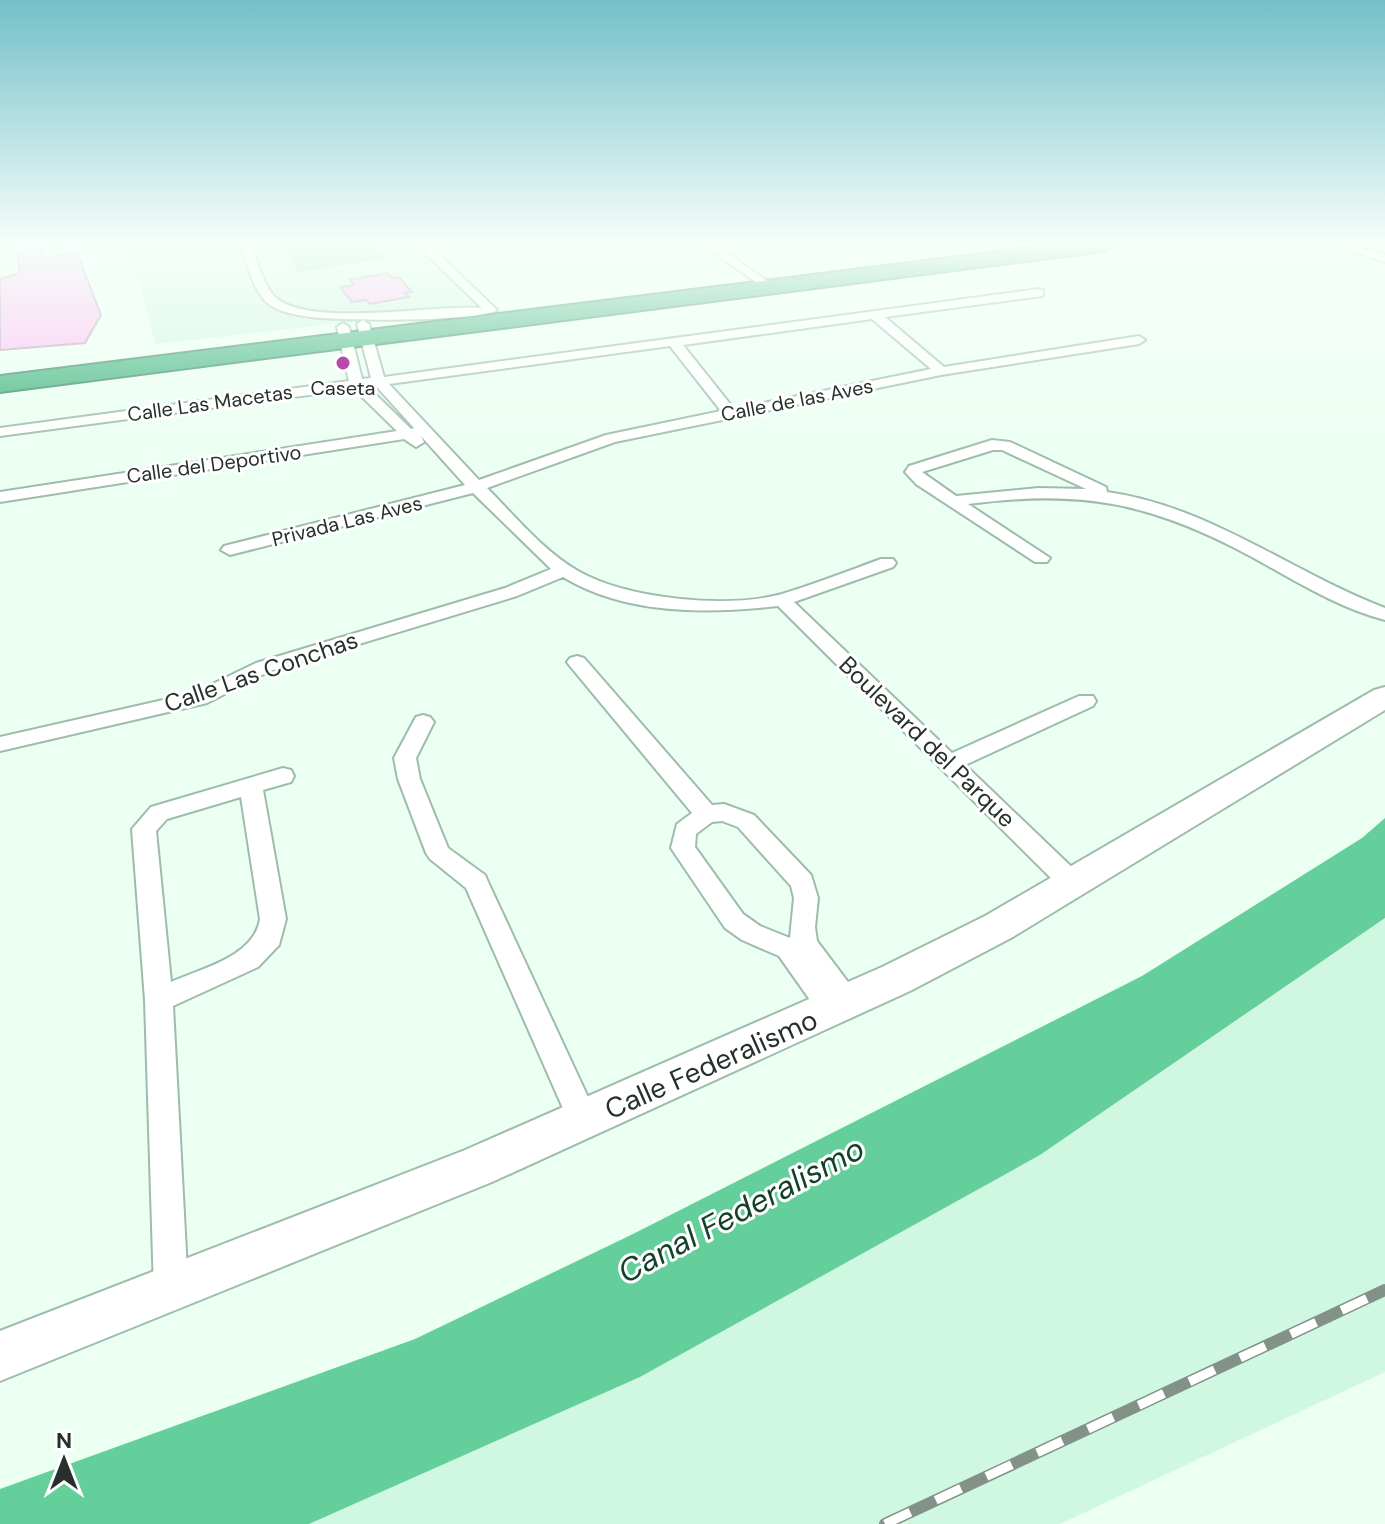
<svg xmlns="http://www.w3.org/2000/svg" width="1385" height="1524" viewBox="0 0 1385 1524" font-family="'DM Sans',sans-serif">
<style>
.built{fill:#d0f7e1}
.green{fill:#93ddb5}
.water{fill:#64cf9a}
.building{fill:#ffbdf2;stroke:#b9a0b4;stroke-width:2}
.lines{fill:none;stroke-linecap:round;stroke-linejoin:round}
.street-casing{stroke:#9ebcab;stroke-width:4}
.secondary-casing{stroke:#9ebcab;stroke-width:4}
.highway-casing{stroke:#368661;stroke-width:4}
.street{fill:#fff;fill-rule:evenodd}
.secondary{fill:#fff;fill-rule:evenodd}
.highway{fill:#3eb47e;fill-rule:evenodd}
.rail-casing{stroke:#839289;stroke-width:12}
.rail{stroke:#fff;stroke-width:9;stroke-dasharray:28;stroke-linecap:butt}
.poi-dot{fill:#b84aa9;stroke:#fff;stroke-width:3}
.labels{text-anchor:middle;stroke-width:6;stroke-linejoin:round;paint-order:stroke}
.far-poi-label{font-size:20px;fill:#26312b;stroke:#fff}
.far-street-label{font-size:20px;fill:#26312b;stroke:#fff}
.street-label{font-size:24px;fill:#26312b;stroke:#fff}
.near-street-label{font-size:28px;fill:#26312b;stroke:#fff}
.near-water-label{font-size:32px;font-style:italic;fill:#13412c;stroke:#fff}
</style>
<rect width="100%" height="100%" fill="#ecfff3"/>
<!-- built -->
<g class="built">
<polygon points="130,245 430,245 494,306 155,344"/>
<polygon points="1385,918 1385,1372 1060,1524 309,1524 640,1377 1040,1155"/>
</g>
<!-- green -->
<polygon class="green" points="282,245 377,245 387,258 299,272"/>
<!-- water -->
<polygon class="water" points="1385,818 1385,918 1040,1155 640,1377 309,1524 0,1524 0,1489 415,1339 633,1234 1142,976 1362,838"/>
<!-- building -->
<g class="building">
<polygon points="43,249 44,258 77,253 101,315 85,343 0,350 0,279 20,273 17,252"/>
<polygon points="387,273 392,278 399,277 412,292 405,293 409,297 370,304 366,300 352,302 340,287 354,285 350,280"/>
</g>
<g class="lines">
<defs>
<g id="street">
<path d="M240 245H251C258 261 262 283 274 296 306 329 437 304 482 308L417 245H429L497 310C480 322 340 321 311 317 297 315 282 313 270 305 253 293 248 264 240 245Z"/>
<polygon points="703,245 716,245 777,288 767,290"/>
<polygon points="1335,245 1352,245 1385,255 1385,262"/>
<path d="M1039 289 1043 290V296L885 317 944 367 1139 336 1145 340 1139 344 941 375 615 442 487 488C515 516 543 551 578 571 627 599 727 609 782 594 815 584 848 571 881 559H893L896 563 893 567 794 602 952 753 1079 696H1093L1096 701 1093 706 965 765 1081 876 1084 883 1081 890 1072 893 1063 890 778 606C706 614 626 615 563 577L517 596 270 671 207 703 0 751V737L194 693 256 663 505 588 551 569 473 493 230 555 221 550 224 546 465 485 421 436 424 442 416 447 404 439 0 502V492L397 431 354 389 0 436V428L349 381 337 327 343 323 349 327 362 379 371 378 357 324 363 320 369 324 384 377ZM872 319 931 369 734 409 683 345ZM670 346 721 411 606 435 479 480 389 384ZM376 386 414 428 411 429 368 387Z"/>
<path d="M992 440 1010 442 1106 487 1107 492C1209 506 1291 572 1385 608V620C1338 608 1294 580 1252 557 1152 503 1082 489 968 504L1050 558 1047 562H1035L916 484 905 472 909 466ZM993 450H1002L1086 489 1038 488 956 496 922 472Z"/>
<path d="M577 656 584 658 712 805 724 804 754 815 811 875 818 898 815 927 817 941 857 994 861 1002 857 1010 844 1013 842 1017 832 1021 822 1017 779 956 742 940 725 928 671 848 677 824 692 813 570 666 567 662 570 658ZM722 821 738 827 791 886 794 898 790 938 760 926 743 914 695 847 696 834 712 822Z"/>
<polygon points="423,715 430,717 434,722 416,758 420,779 448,848 485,875 488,882 599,1121 595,1131 584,1135 573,1131 466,888 430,859 426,853 398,779 394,758 416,717"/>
<path d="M283 768 291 770 294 776 291 782 263 790 286 919 279 945 258 967 173 1006 188 1290 183 1302 171 1307 159 1302 154 1290 145 1000 132 829 151 807ZM241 797 260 919C254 957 202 968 171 982L156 831 167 819Z"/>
</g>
<polygon id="secondary" points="1385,687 1385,710 1011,938 910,991 492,1182 0,1381 0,1331 465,1150 882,967 985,916 1374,690"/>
<polygon id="highway" points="1053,245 1115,245 1105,251 0,392 0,376"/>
</defs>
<!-- street casing -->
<use href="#street" class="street-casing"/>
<!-- secondary casing -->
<use href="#secondary" class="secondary-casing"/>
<!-- highway casing -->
<use href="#highway" class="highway-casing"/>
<!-- street -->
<use href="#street" class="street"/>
<!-- secondary -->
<use href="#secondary" class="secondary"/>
<!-- highway -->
<use href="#highway" class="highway"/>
<defs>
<polyline id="rail" points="885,1524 1385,1290"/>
</defs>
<!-- rail casing -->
<use href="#rail" class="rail-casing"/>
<!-- rail -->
<use href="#rail" class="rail"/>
</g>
<!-- sky -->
<linearGradient id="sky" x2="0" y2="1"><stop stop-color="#73bfc9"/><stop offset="0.53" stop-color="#f6fffa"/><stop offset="1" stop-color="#f6fffa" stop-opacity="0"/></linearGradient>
<rect width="1385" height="459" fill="url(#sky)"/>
<!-- markers -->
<circle class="poi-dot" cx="343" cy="363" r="8"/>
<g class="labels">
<!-- far-poi labels -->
<g class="far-poi-label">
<text x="343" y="395">Caseta</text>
</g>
<!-- far-street labels -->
<g class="far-street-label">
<text transform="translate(797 400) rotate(-11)" y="7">Calle de las Aves</text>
<text transform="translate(210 403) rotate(-8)" y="7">Calle Las Macetas</text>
<text transform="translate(214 464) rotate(-8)" y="7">Calle del Deportivo</text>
<text transform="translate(347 521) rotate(-14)" y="7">Privada Las Aves</text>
</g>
<!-- street labels -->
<g class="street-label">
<text transform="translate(261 672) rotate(-19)" y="8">Calle Las Conchas</text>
<text transform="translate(927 742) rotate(44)" y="8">Boulevard del Parque</text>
</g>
<!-- near-street labels -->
<g class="near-street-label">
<text transform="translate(711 1064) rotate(-24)" y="10">Calle Federalismo</text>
</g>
<!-- near-water labels -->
<g class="near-water-label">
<text transform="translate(741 1210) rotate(-28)" y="11">Canal Federalismo</text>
</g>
</g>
<!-- north arrow -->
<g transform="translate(64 1460)" stroke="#ffffff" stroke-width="6" paint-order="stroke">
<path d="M0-6L14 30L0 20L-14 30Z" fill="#26312b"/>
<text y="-12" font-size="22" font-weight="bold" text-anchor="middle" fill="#26312b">N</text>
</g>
</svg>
